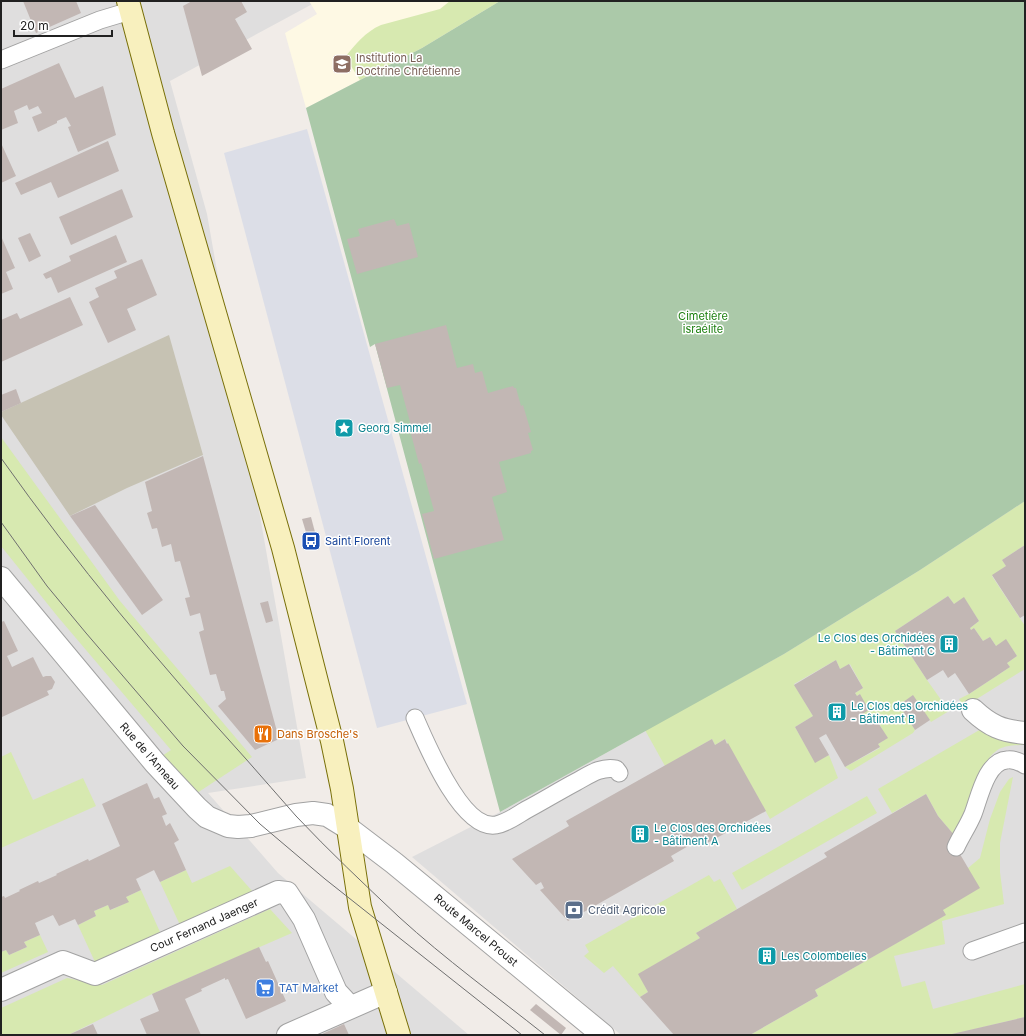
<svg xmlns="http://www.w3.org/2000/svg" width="1026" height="1036" viewBox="0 0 1026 1036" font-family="Inter,sans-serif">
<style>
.residential{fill:#dfdede}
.education{fill:#fef9e4}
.construction{fill:#c6c2b3}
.grass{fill:#d7e9b0}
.cemetery{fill:#abc9a9}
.plaza{fill:#dcdee7}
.building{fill:#c2b7b4}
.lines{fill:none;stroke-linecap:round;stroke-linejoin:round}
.service-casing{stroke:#a2a2a2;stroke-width:19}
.pedestrian-casing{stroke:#a2a2a2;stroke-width:24}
.minor-casing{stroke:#a2a2a2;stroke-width:24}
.tertiary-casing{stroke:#a2a2a2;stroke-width:24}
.secondary-casing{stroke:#786f08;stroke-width:24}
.service{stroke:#fff;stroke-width:17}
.pedestrian{stroke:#fff;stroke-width:22}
.minor{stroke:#fff;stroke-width:22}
.tertiary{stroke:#fff;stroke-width:22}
.secondary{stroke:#f8f0be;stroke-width:22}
.tram{stroke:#6f6f6f;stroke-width:1}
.labels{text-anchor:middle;stroke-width:3;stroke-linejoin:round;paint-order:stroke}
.education-label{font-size:11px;fill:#785e54;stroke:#fff;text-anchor:start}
.park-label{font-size:11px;fill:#1b7f0e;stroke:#fff}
.culture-label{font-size:11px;fill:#0d838f;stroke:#fff;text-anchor:start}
.transit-label{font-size:11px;fill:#164399;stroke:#fff;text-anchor:start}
.food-label{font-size:11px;fill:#c56008;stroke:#fff;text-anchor:start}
.street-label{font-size:11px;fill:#212121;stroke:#fff}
.service-label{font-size:11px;fill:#4e5e75;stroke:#fff;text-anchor:start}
.shop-label{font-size:11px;fill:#366cbe;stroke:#fff;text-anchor:start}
</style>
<rect width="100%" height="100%" fill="#f1ece8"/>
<!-- residential -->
<g class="residential">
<polygon points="1,1 318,1 170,81 207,214 306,778 208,793 278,873 469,1035 1,1035"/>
<polygon points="1025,501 1025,1035 621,1035 412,857 500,812 784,654"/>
</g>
<!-- education -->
<polygon class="education" points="309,1 500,1 422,48 306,108 285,33 317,14"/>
<!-- construction -->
<polygon class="construction" points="169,335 203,455 127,488 70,516 1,415 1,412"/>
<!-- grass -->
<g class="grass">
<path d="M450 1H500L422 48 360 80 345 57C356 44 365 32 381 25L440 9Z"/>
<polygon points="1,437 120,601 252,757 197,793 162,756 171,750 58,617 1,546"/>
<polygon points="1025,501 1025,545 1002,560 1006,566 992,576 1025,626 1025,669 964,707 959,699 969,694 1010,667 1007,663 1017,656 1006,640 996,646 990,637 983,641 974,628 971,630 970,628 979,621 964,598 954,604 948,596 895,631 927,680 949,711 931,722 913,696 899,705 915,730 913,733 851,771 845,767 880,748 878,744 887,738 876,718 866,723 861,715 860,694 857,696 855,693 863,688 850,664 840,669 836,660 794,684 813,716 795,727 815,762 829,755 838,778 770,819 725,739 715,745 712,739 665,766 645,730 784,654 920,570"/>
<path d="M988 725 1025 736V745C1015 745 1003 745 995 752 980 763 963 816 955 836L938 816 926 794 892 813 878 789Z"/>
<polygon points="11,752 33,800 83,778 96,806 1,848 1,757"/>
<polygon points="1013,777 1000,843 1000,872 1004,904 942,921 945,944 894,956 902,987 925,981 933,1009 1025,984 1025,1017 949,1035 750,1035 818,996 815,990 945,915 943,910 968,868 980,858 990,819 1000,792 1009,779"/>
<polygon points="867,796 877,813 742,890 732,873"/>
<polygon points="230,866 253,892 180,925 160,882 186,870 192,883"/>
<polygon points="709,875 714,882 720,879 737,909 696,933 700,938 639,974 648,992 640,997 613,966 604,973 584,956 589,952 585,945"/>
<polygon points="141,890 160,932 95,962 78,925 96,916 94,911 108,905 111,910 128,902 126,897"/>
<polygon points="270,909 292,933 152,994 68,1035 1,1035 1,1008 67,978 102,985"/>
<polygon points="40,935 48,952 1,973 1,952 6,950 9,955 27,947 24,942"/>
</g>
<!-- cemetery -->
<polygon class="cemetery" points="500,1 1025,1 1025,501 920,570 784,654 500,812 375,344 370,347 306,108 422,48"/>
<!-- plaza -->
<polygon class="plaza" points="307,129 467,704 377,728 224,153"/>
<!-- building -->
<g class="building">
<polygon points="23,1 76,1 81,13 36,33"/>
<polygon points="192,1 241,1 247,12 235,19 252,49 202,76 183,6"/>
<polygon points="59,63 75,98 103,86 116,135 78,152 68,127 71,126 66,117 57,121 57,123 38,132 32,117 42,113 38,106 29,110 27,105 14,111 18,123 1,130 1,89"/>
<polygon points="108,141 119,171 58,198 51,182 21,195 15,183"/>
<polygon points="1,143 16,176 1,183"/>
<polygon points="122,189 133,217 71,245 59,217"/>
<polygon points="394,219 397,226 409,223 418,257 357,274 347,239 360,236 358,229"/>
<polygon points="30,233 41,256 29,262 18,238"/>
<polygon points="116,235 127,262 58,293 51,277 46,279 43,274 71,261 69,256"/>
<polygon points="1,236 15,268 6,272 13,289 1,294"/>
<polygon points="142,259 157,295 127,309 136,330 108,343 89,302 99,297 95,288 117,278 114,271"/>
<polygon points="70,297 83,325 1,362 1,320 17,313 20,319"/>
<polygon points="446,325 457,368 473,364 475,373 482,371 488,393 513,386 514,388 516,388 521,406 523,405 531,432 528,433 533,450 531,451 531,453 499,462 507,492 492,497 504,540 434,559 422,514 434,511 421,463 419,464 411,434 413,433 400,385 387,388 375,344"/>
<polygon points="16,389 21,403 1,412 1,395"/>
<polygon points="203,456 279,739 255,750 218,706 226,699 224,691 221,691 216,674 210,675 199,632 204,630 200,613 190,616 185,598 190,597 180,561 175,562 171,544 162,547 157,528 152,529 147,513 152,511 145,482"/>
<polygon points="95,505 163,600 142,615 70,516"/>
<polygon points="311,517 316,536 308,539 302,519"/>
<polygon points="1025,545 1025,615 1020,618 992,575 1006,566 1002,560"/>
<polygon points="948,596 954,604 964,597 979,621 970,628 971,630 974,628 983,641 990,637 996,646 1006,639 1017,656 1007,663 1010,667 969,694 955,673 948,678 943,670 927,680 895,631"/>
<polygon points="268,601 273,621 266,623 260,603"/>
<polygon points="4,621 18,651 7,656 12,667 33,657 43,677 46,676 51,676 55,682 52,689 47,691 49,695 2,717 1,622"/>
<polygon points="836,660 840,669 849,664 863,688 855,693 857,696 860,694 869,710 861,715 866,723 875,718 888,738 878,744 880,747 845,767 826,734 819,738 829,755 815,763 795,727 813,716 794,685"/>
<polygon points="913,695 930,720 915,730 899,705"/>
<polygon points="712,739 715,745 725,739 727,744 728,743 766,811 700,847 697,841 671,856 674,861 568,921 540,890 544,888 541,882 536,885 512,859 569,826 566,821"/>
<polygon points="147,783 154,799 159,797 167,814 162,816 166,826 170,823 179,840 174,843 186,870 160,882 154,870 136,879 141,890 126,897 129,902 110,910 108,905 94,911 96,916 78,925 75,919 59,926 53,915 35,923 40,935 24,942 27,947 9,955 6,950 1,952 1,897 4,896 5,898 20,891 19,890 38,881 39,883 57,875 56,874 88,859 89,861 120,846 102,804"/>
<polygon points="926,794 938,816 955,836 951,839 980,888 943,910 946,915 815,990 818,996 750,1035 674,1035 640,997 648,992 638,974 700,938 696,933 827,857 824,853"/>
<polygon points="259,947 266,962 268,961 286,1001 246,1019 228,979 225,980 225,978 201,989 202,991 185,999 201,1035 147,1035 140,1019 159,1011 152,994"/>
<polygon points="536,1004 566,1028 561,1035 530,1010"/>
<polygon points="1025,1017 1025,1035 952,1035 952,1034"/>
<polygon points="93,1024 98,1035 68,1035"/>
<polygon points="344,1024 349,1035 320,1035"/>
</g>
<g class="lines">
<defs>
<g id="service">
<polyline points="1,60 100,20 130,11"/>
<path d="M415 718C426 743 462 831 496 825 507 823 516 816 526 810 543 801 559 791 576 782 589 775 601 766 616 769L619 773"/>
<path d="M956 847C961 836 968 826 973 814 979 799 986 761 1007 760 1013 759 1020 762 1025 765"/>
<polyline points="972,951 1025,932"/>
</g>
<g id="pedestrian">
<path d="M973 710C990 726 1002 731 1025 733"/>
<polyline points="1,990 63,962 95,974 278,892 287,893 304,919 336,992 350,1007"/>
</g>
<g id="minor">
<polyline points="1,578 155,763 197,808 207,817 228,826 238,827 251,826 296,815 313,813 327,815 348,828"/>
<polyline points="288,1035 386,992"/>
</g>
<polyline id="tertiary" points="348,828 394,863 603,1035"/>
<polyline id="secondary" points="128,1 163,133 283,548 332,741 342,789 360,907 399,1035"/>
</defs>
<!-- service casing -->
<use href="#service" class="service-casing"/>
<!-- pedestrian casing -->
<use href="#pedestrian" class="pedestrian-casing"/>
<!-- minor casing -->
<use href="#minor" class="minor-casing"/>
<!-- tertiary casing -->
<use href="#tertiary" class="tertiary-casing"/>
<!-- secondary casing -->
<use href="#secondary" class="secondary-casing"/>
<!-- service -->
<use href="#service" class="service"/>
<!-- pedestrian -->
<use href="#pedestrian" class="pedestrian"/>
<!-- minor -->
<use href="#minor" class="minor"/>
<!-- tertiary -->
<use href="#tertiary" class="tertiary"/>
<!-- secondary -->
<use href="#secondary" class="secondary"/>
<!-- tram -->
<g class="tram">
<path d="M1 458C76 564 159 663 246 759 263 778 279 797 296 816 329 851 364 884 399 917 445 959 496 996 545 1035"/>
<polyline points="1,522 47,586 86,633 183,746 260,824 325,879 522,1035"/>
</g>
</g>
<!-- icons -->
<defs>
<symbol id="school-square" viewBox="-11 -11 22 22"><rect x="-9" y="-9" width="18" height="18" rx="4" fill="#8d6e63" stroke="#fff"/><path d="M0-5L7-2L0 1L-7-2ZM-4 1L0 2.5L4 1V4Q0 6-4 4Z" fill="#fff"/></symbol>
<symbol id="sight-square" viewBox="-11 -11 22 22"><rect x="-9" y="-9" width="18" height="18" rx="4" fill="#0f9aa8" stroke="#fff"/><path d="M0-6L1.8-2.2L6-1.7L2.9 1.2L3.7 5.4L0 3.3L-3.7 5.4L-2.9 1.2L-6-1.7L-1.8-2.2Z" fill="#fff"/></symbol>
<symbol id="bus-square" viewBox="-11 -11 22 22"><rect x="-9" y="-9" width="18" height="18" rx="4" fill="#1a4fb4" stroke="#fff"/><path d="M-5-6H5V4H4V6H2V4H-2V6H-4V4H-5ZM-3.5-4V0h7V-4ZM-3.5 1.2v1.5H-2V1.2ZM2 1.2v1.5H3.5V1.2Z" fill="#fff"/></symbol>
<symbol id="building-square" viewBox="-11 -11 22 22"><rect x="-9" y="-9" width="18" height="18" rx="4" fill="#0f9aa8" stroke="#fff"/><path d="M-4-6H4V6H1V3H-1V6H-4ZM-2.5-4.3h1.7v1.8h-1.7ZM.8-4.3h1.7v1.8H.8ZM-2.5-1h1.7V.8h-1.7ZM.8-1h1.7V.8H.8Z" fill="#fff"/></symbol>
<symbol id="restaurant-square" viewBox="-11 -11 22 22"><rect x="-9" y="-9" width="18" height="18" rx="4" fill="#e8710a" stroke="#fff"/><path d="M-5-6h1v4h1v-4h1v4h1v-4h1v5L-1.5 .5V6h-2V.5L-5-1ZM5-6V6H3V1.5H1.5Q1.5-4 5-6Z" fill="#fff"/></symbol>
<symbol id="bank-square" viewBox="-11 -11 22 22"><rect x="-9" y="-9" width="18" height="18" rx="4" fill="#5c6f8a" stroke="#fff"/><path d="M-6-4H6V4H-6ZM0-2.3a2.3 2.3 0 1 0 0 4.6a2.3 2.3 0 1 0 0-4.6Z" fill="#fff"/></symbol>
<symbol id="supermarket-square" viewBox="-11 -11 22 22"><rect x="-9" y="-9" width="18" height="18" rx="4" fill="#3f7fe0" stroke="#fff"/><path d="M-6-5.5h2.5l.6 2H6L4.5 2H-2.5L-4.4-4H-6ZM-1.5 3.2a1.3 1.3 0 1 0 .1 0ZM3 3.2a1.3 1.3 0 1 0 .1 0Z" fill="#fff"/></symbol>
</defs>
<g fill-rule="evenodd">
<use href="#school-square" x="331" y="53" width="22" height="22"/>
<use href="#sight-square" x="333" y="417" width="22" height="22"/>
<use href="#bus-square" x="300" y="530" width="22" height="22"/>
<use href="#building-square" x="938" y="633" width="22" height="22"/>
<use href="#building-square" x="826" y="701" width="22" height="22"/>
<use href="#restaurant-square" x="252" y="723" width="22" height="22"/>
<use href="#building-square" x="629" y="823" width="22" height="22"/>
<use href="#bank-square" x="563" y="899" width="22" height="22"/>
<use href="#building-square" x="756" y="945" width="22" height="22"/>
<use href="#supermarket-square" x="254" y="977" width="22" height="22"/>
</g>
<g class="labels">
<!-- education labels -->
<g class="education-label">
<text x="356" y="62">Institution La<tspan x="356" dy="13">Doctrine Chrétienne</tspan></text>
</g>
<!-- park labels -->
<g class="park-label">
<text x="703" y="320">Cimetière<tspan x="703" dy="13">israélite</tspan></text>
</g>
<!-- culture labels -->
<g class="culture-label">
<text x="358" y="432">Georg Simmel</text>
<text x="935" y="642" text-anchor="end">Le Clos des Orchidées<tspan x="935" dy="13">- Bâtiment C</tspan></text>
<text x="851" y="710">Le Clos des Orchidées<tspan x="851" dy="13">- Bâtiment B</tspan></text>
<text x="654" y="832">Le Clos des Orchidées<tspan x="654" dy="13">- Bâtiment A</tspan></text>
<text x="781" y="960">Les Colombelles</text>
</g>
<!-- transit labels -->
<g class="transit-label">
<text x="325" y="545">Saint Florent</text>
</g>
<!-- food labels -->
<g class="food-label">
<text x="277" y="738">Dans Brosche's</text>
</g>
<!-- street labels -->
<g class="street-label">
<text transform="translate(150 756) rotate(49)" y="4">Rue de l'Anneau</text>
<text transform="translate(204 925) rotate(-24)" y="4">Cour Fernand Jaenger</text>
<text transform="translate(476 930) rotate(40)" y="4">Route Marcel Proust</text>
</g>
<!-- service labels -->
<g class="service-label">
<text x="588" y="914">Crédit Agricole</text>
</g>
<!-- shop labels -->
<g class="shop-label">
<text x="279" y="992">TAT Market</text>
</g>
</g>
<!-- border -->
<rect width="1026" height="1036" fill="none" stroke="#212121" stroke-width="4"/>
<!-- scale -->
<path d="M14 30v6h98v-6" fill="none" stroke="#212121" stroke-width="2"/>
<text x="20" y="30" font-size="12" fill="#212121" stroke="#ffffff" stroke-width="3" paint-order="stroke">20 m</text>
</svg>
